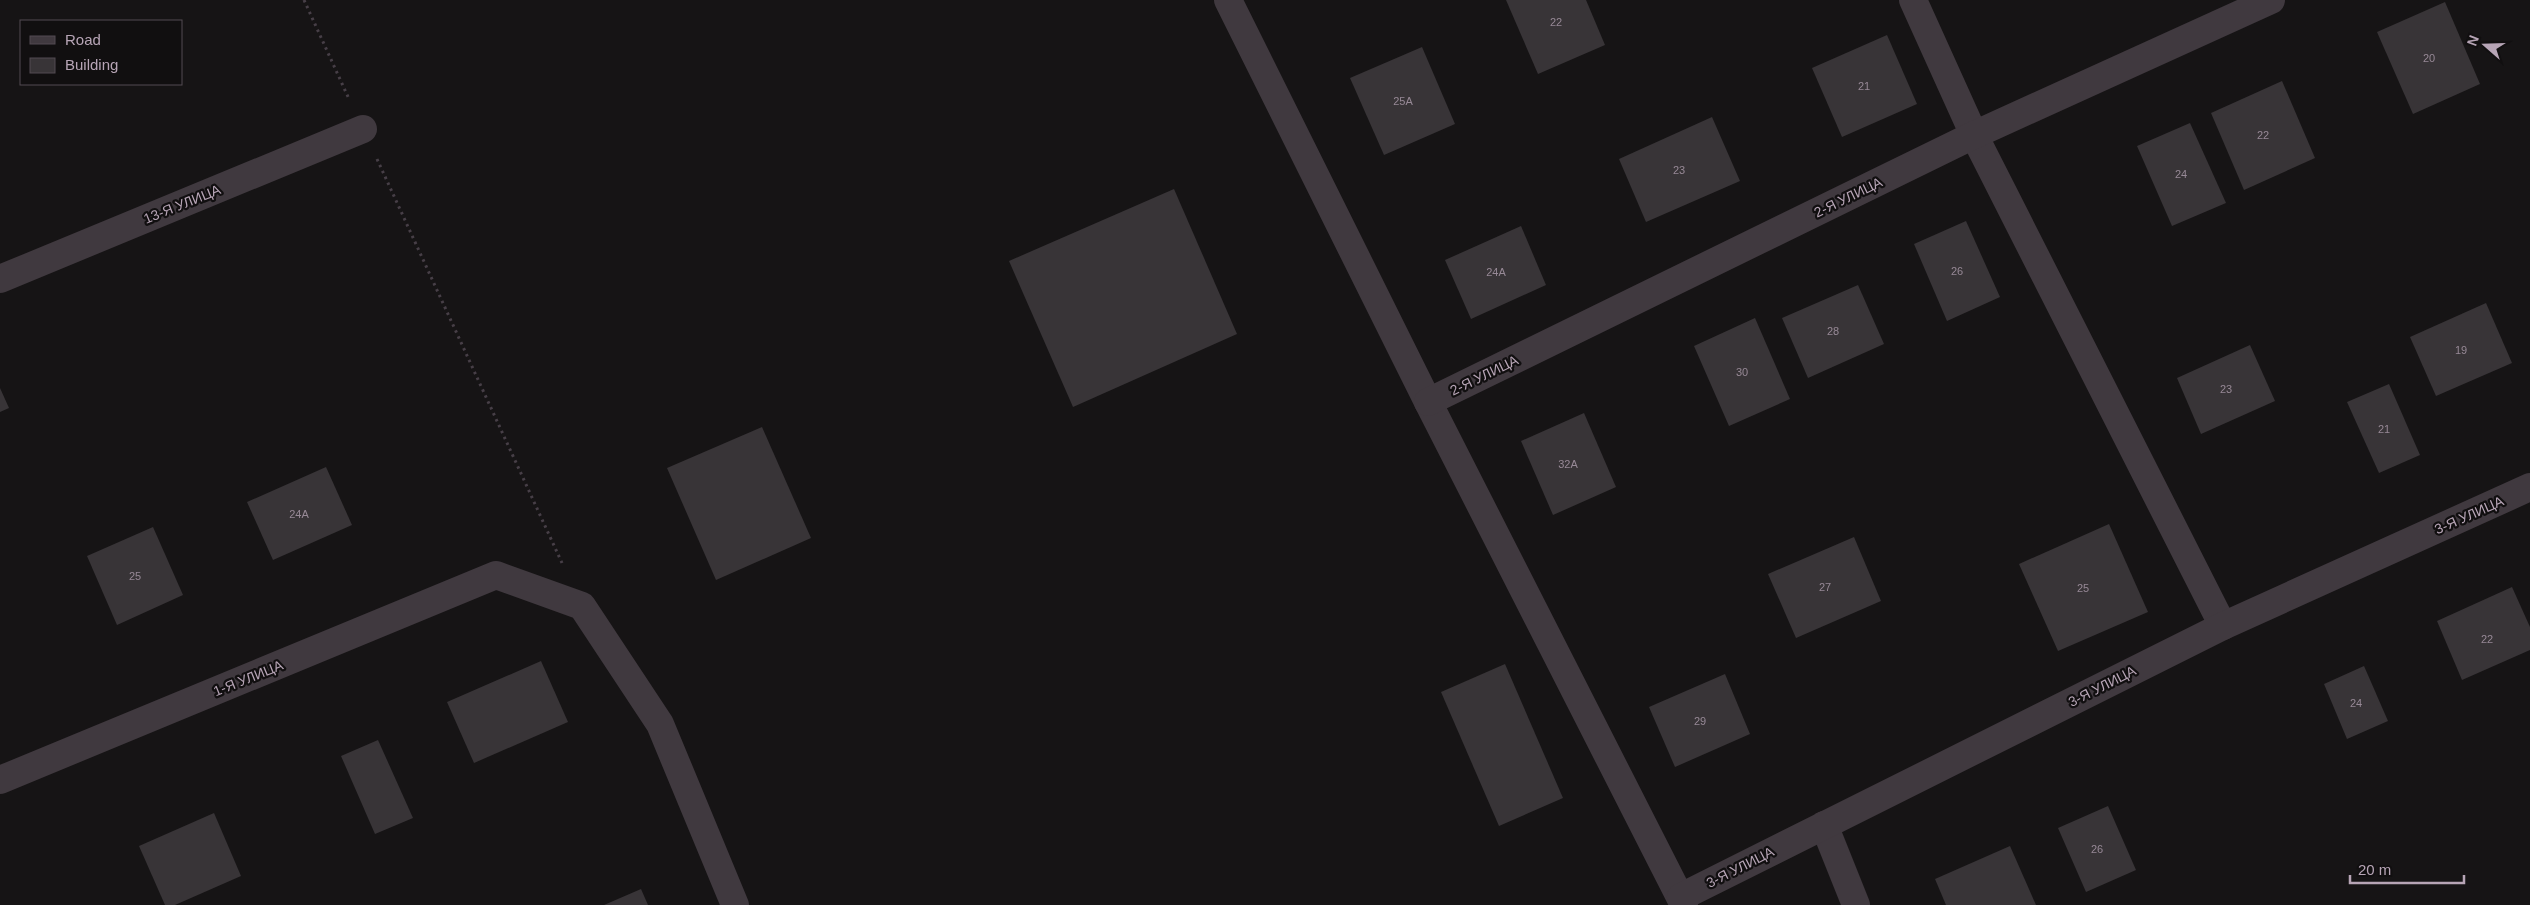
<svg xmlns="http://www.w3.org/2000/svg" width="2530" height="905" viewBox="0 0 2530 905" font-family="Helvetica,sans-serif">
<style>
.building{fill:#383437}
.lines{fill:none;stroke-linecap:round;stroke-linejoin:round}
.path{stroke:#473f47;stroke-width:3;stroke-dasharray:2.5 4;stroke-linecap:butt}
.minor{stroke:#40393f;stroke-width:28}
.labels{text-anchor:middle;stroke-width:4.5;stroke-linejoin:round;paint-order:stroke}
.number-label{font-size:11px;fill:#978996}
.street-label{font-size:14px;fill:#b7a5b6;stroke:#110f10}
</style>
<rect width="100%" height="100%" fill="#161415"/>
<!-- building -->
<g class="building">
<polygon points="1506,0 1586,0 1605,45 1538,74"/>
<polygon points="2445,2 2480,84 2413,114 2377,32"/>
<polygon points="1887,35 1917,104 1842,137 1812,68"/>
<polygon points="1422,47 1455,124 1384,155 1350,78"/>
<polygon points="2282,81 2315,158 2244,190 2211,113"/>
<polygon points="1712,117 1740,181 1646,222 1619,159"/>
<polygon points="2190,123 2226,203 2172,226 2137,146"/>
<polygon points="1174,189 1237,334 1073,407 1009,261"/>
<polygon points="1966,221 2000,297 1947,321 1914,244"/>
<polygon points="1521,226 1546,285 1471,319 1445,260"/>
<polygon points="1858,285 1884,344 1808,378 1782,318"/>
<polygon points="2486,303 2512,363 2436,396 2410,337"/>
<polygon points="1755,318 1790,399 1729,426 1694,346"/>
<polygon points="2250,345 2275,401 2201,434 2177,378"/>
<polygon points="2389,384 2420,455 2379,473 2347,402"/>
<polygon points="0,388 9,408 0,412"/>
<polygon points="1584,413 1616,487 1553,515 1521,441"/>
<polygon points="762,427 811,538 716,580 667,468"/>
<polygon points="326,467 352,525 273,560 247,502"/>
<polygon points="2109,524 2148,612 2058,651 2019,564"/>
<polygon points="153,527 183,595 117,625 87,556"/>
<polygon points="1854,537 1881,601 1796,638 1768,574"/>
<polygon points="2512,587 2530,627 2530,650 2462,680 2437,621"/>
<polygon points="541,661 568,722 474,763 447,702"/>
<polygon points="1505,664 1563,798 1499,826 1441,692"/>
<polygon points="2364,666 2388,721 2347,739 2324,684"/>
<polygon points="1725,674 1750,734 1675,767 1649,707"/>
<polygon points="378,740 413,818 375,834 341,756"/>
<polygon points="2108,806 2136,870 2086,892 2058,828"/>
<polygon points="214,813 241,876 175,905 165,905 139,846"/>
<polygon points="2010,846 2036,905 1946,905 1935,879"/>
<polygon points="641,889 648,905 604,905"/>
</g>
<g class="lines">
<!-- path -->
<g class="path">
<polyline points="304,0 349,99"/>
<polyline points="377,159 562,563"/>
</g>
<!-- minor -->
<g class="minor">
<polyline points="1228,0 1428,402 1684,905"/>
<polyline points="1913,0 1974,135 2223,626"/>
<polyline points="0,279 363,129"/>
<polyline points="1428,402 1974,135 2271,0"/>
<polyline points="0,780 496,575 582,606 660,724 735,905"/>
<polyline points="1824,825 1856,905"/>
<polyline points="1681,897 2223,626 2530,487"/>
</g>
</g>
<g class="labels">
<!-- number labels -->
<g class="number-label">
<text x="1556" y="26">22</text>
<text x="2429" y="62">20</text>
<text x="1864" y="90">21</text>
<text x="1403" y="105">25А</text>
<text x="2263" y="139">22</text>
<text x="1679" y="174">23</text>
<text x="2181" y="178">24</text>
<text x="1957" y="275">26</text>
<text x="1496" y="276">24А</text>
<text x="1833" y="335">28</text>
<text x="2461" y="354">19</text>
<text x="1742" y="376">30</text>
<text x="2226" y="393">23</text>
<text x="2384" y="433">21</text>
<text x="1568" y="468">32А</text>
<text x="299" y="518">24А</text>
<text x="135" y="580">25</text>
<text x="1825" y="591">27</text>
<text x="2083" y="592">25</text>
<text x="2487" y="643">22</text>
<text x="2356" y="707">24</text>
<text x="1700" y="725">29</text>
<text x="2097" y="853">26</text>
</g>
<!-- street labels -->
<g class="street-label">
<text transform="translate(1848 197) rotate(-26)" y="5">2-Я УЛИЦА</text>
<text transform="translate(182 204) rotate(-22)" y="5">13-Я УЛИЦА</text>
<text transform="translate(1484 375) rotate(-26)" y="5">2-Я УЛИЦА</text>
<text transform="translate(2469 515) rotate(-24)" y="5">3-Я УЛИЦА</text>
<text transform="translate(248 678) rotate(-22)" y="5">1-Я УЛИЦА</text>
<text transform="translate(2102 686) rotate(-27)" y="5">3-Я УЛИЦА</text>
<text transform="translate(1740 867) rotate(-27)" y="5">3-Я УЛИЦА</text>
</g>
</g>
<!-- legend -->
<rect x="20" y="20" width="162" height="65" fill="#110f10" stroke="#534b52"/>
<rect x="30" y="36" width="25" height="8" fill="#40393f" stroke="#534b52"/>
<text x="65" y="45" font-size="15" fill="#b7a5b6">Road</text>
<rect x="30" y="58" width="25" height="15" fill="#383437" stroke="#534b52"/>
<text x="65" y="70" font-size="15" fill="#b7a5b6">Building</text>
<!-- north arrow -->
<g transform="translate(2485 45) rotate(290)" stroke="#110f10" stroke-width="4" paint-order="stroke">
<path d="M0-4L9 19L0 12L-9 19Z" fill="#b7a5b6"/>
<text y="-8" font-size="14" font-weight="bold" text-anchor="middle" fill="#b7a5b6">N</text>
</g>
<!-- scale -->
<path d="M2350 875v8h114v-8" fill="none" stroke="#b7a5b6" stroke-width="2.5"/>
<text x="2358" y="875" font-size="15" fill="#b7a5b6" stroke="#110f10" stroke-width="4" paint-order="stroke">20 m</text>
</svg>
